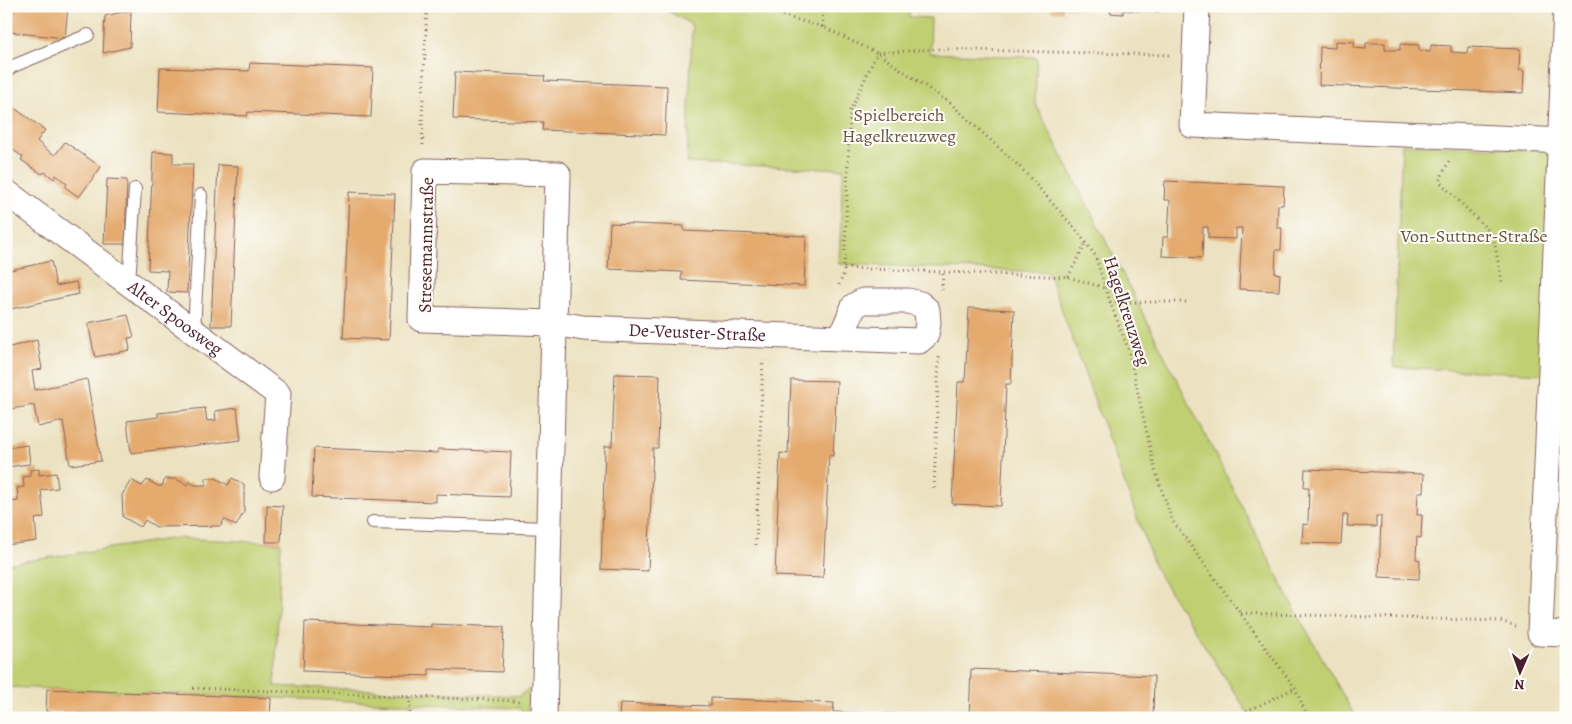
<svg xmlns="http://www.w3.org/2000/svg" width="1572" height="724" viewBox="0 0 1572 724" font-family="Alegreya,serif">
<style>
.green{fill:#bfcf71;stroke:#84774e}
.building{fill:#e4aa6e}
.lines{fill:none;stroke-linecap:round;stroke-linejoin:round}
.lane-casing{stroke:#836360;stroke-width:14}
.street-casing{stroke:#836360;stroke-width:27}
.path{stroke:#836360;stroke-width:3;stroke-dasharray:1 4;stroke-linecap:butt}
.lane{stroke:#fff;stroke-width:12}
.street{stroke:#fff;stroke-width:25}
.labels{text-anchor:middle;stroke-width:4;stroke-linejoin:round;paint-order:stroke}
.park-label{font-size:18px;fill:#6d5440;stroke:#fdfcf7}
.street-label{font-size:18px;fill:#4a1f2b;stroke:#fdfcf7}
</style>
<rect width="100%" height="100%" fill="#fdfcf7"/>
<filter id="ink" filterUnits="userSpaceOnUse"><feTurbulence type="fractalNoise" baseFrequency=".02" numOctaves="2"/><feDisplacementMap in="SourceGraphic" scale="10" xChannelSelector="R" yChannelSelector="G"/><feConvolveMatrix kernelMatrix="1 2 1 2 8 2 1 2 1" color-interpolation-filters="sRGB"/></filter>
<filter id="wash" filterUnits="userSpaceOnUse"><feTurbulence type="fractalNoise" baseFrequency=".0096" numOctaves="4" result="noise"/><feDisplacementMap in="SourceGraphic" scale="20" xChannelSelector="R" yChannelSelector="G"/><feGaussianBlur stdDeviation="1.12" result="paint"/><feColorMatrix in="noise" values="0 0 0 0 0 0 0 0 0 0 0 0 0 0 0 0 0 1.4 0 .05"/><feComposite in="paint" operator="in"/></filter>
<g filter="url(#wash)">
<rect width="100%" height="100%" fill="#ece2c1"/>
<!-- green -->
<g class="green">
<polygon points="660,6 909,6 909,17 931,18 930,53 1037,57 1035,103 1293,606 1356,718 1251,718 1156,570 1048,272 839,264 843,169 687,163 692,25"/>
<polygon points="1402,144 1546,150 1554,158 1545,374 1393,367"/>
<polygon points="176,538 281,543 275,686 519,696 529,689 527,717 519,708 6,687 6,564"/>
</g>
<g id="blocks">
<!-- building -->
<g class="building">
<polygon points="12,6 68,6 65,38 9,32"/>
<polygon points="1051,6 1063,6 1063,12 1051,11"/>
<polygon points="1066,6 1159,6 1159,12 1123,10 1123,14 1110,13 1111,9 1066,8"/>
<polygon points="131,10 130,47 103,53 105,16"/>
<polygon points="1335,41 1355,42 1354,48 1366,49 1366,43 1385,43 1385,50 1400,50 1400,44 1419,45 1419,51 1430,52 1431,45 1451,46 1451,52 1467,53 1468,47 1520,49 1519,70 1524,71 1523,93 1319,85 1320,47 1335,48"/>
<polygon points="250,63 373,68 371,117 248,112 247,116 158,112 160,68 249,71"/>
<polygon points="455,72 545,76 544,81 667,86 665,135 542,130 543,122 453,119"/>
<polygon points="13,107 45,130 37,141 46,149 55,155 65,142 101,167 79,197 65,187 67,184 56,175 54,179 45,172 42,174 21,160 23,157 6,145 6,115"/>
<polygon points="153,152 173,153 173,164 193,164 187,293 167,292 168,271 148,270"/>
<polygon points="218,165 238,166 231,326 211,326"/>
<polygon points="107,179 127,180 125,244 104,244"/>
<polygon points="1165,181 1284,186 1283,205 1278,205 1277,228 1282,228 1281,250 1276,250 1275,273 1280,274 1279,291 1239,289 1242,228 1236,228 1236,239 1208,238 1208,227 1203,227 1202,258 1162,256 1163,237 1168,237 1170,200 1164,200"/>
<polygon points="349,192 395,194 389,340 343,338"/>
<polygon points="610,223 684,226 684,231 806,236 804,286 681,280 682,272 608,269"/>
<polygon points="51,261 56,286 76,282 79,294 6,310 6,271"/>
<polygon points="969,308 1014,310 1011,384 1006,384 1001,506 952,504 958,382 965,382"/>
<polygon points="128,315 134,337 128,338 130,350 95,357 88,323"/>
<polygon points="37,340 42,369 32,371 35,390 87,379 101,461 70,465 63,421 38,427 34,405 6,410 6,348"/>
<polygon points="615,374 660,375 658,448 653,448 648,571 601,569 605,446 612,446"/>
<polygon points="791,380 837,381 833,456 829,455 823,578 775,576 780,453 788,454"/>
<polygon points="205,408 207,421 216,420 215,411 237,408 241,440 131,453 127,421 158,417 158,413"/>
<polygon points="28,445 30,464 6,467 6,448"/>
<polygon points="314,448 438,453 438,449 511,452 509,497 436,494 436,502 312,497"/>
<polygon points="39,469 39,475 56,473 58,488 41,490 44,517 35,519 37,541 6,545 6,499 8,502 18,501 17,488 24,487 23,477 30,476 30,470"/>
<polygon points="1305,469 1424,474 1423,492 1418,492 1417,515 1422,515 1421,538 1417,537 1416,559 1420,560 1419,579 1379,577 1381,516 1376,516 1376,527 1347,526 1348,515 1343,515 1341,544 1302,543 1303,524 1308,525 1309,487 1304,487"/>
<polygon points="206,478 216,478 228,485 232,478 244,484 244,512 236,526 224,519 221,526 156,527 145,520 141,527 123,517 122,495 131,480 142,486 147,480 158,486 162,486 165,479 176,479 188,485 189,482 195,485 206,485"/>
<polygon points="267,505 283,506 281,542 266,542"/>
<polygon points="305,622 431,627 431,624 504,627 502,672 429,669 429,676 303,671"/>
<polygon points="971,669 1154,676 1153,718 969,717"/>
<polygon points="47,689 271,698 270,718 190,718 46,712"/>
<polygon points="711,698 834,703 833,712 923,715 923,718 619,718 620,703 711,706"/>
<polygon points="274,713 296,714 296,718 274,718"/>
</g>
</g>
</g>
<g filter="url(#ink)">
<use href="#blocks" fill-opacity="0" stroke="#836360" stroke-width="1"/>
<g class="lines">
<defs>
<g id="lane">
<polyline points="6,73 11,67 88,35"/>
<polyline points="129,283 135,189"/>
<polyline points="194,331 201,195"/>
<polyline points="373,522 549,528"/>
</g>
<g id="street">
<polyline points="1197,6 1192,125 1566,141"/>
<polyline points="1566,9 1540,633 1566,634"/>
<path id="s1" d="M6 192 278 394 272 477"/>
<path id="s2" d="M544 718 558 174 425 171 421 319 554 323 583 328 919 341 926 335 928 323 927 310 920 304 908 301H863L854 306 841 337"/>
</g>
</defs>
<!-- lane casing -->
<use href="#lane" class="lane-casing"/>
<!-- street casing -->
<use href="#street" class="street-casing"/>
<!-- path -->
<g class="path">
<polyline points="765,6 781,15 823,27 877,53 950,103 1022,169 1077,231 1095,255 1110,302 1128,348 1155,470 1172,520 1295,688 1308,718"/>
<polyline points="822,6 823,27"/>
<polyline points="423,145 422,121 427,6"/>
<polyline points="1449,161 1439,181 1493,235 1502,282"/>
<polyline points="844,268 1068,277 1105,288"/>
<polyline points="1068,277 1086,243"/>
<polyline points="839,285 844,273 850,111 877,53 935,49 1169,55"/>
<polyline points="942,290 943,273"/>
<polyline points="1110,302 1190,302"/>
<polyline points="934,488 939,357"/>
<polyline points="756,545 763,360"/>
<polyline points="1241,613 1500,621 1516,626"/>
<polyline points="193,688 519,701"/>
<polyline points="410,697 410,717"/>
<polyline points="1233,718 1295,688"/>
</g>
<!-- lane -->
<use href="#lane" class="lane"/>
<!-- street -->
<use href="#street" class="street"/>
</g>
</g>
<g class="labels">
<!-- park labels -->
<g class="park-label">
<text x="899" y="121">Spielbereich<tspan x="899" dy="21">Hagelkreuzweg</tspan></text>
<text x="1474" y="242">Von-Suttner-Straße</text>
</g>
<!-- street labels -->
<g class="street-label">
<text transform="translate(426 245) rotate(-89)" y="6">Stresemannstraße</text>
<text transform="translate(1127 311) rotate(72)" y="6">Hagelkreuzweg</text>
<text dy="6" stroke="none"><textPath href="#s1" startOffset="211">Alter Spoosweg</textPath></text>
<text dy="6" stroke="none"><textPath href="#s2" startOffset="1102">De-Veuster-Straße</textPath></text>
</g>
</g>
<!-- margin -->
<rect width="1572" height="724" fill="none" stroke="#fdfcf7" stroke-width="25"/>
<!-- north arrow -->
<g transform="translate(1520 672) rotate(182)" stroke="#fdfcf7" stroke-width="4" paint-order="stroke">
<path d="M0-4L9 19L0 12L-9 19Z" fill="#4a1f2b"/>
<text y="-8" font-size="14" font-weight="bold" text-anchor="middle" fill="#4a1f2b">N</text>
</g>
</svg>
